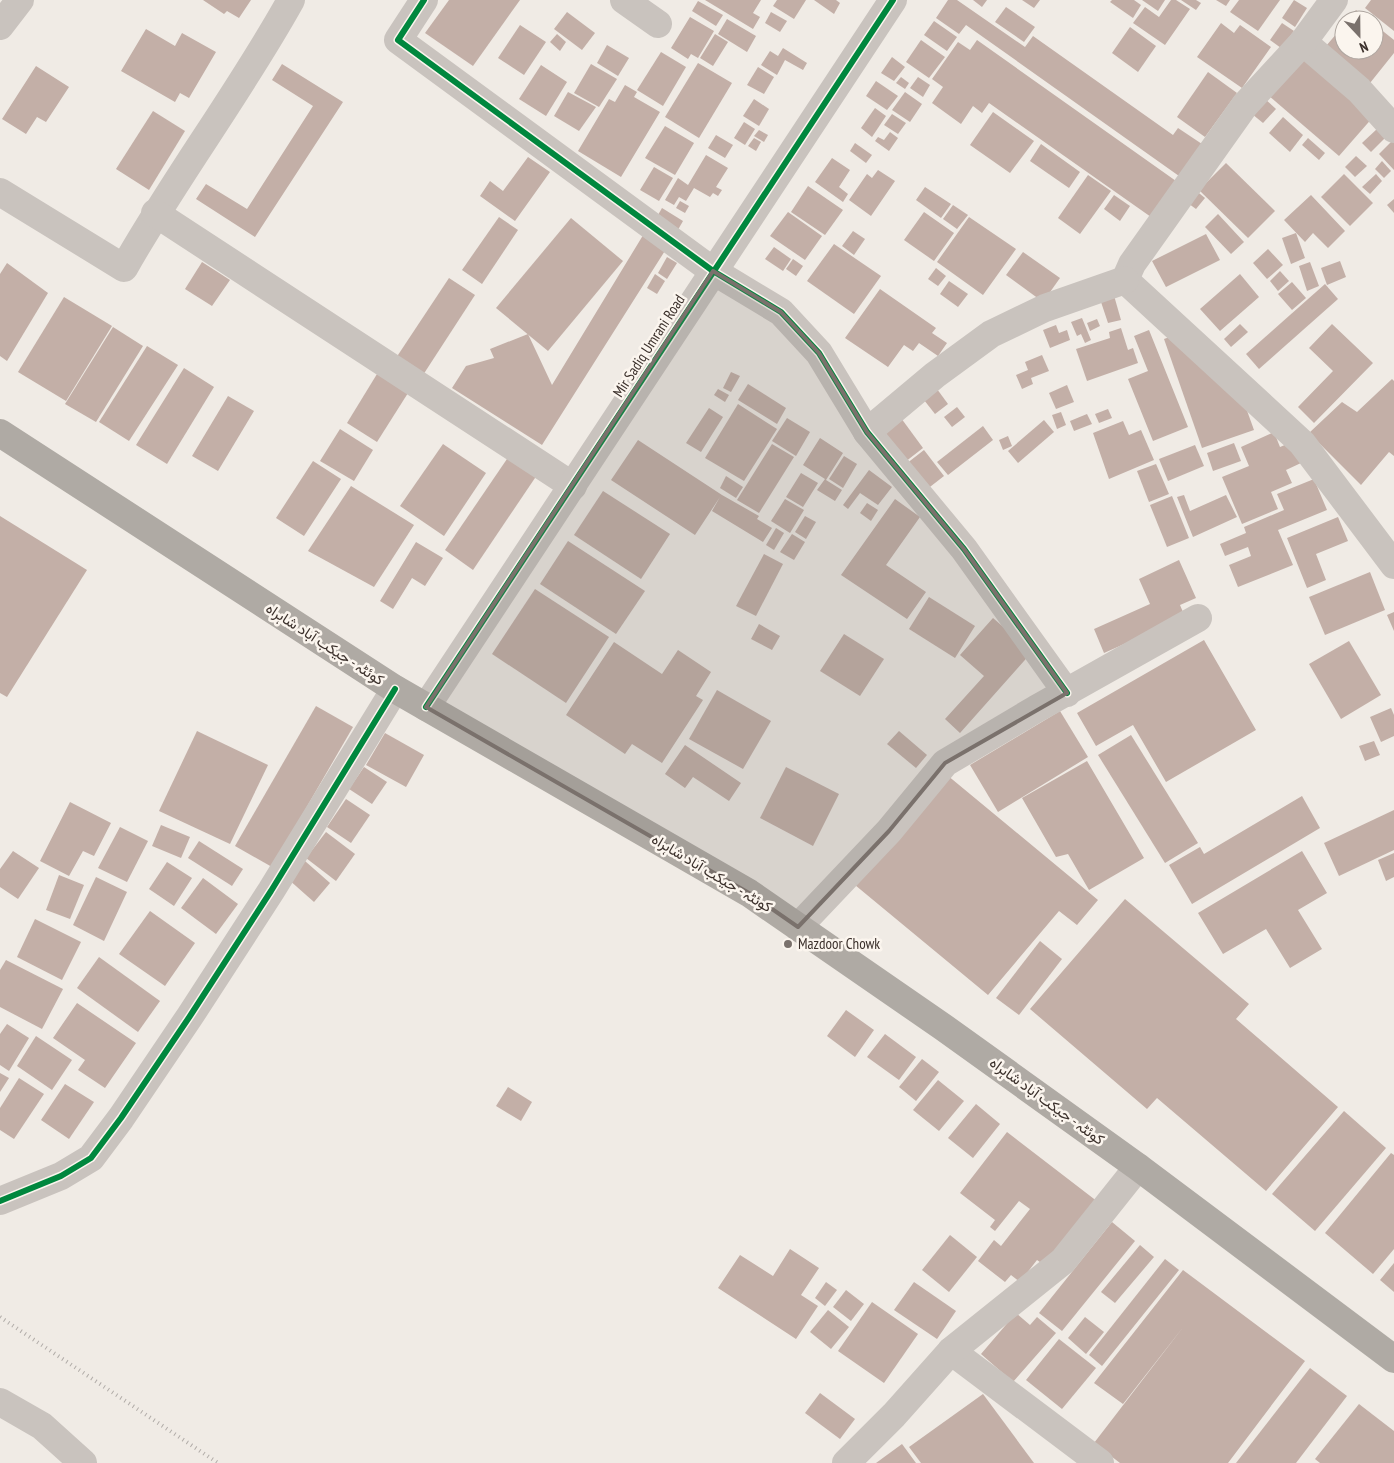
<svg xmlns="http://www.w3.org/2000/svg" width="1394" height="1463" viewBox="0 0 1394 1463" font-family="'PT Sans Narrow',Vazirmatn,sans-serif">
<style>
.building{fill:#c3afa7}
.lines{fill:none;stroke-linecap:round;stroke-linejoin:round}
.minor{stroke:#c9c3be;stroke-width:28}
.highway{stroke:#afaaa4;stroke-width:28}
.rail{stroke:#b1aca8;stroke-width:4;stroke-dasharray:1 4;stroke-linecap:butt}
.cycleway-casing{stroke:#fbf5ee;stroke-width:9}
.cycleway{stroke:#00873e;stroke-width:6}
.marked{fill:#7a716c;fill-opacity:0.2;stroke:#7a716c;stroke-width:4;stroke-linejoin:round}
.poi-dot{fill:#7a716c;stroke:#fbf5ee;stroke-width:2}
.labels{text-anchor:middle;stroke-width:5;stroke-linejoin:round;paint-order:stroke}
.street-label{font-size:15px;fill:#3b302b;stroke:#fbf5ee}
.poi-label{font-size:15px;fill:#3b302b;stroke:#fbf5ee;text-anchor:start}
</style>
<rect width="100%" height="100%" fill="#f0ebe5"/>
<!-- building -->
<g class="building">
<polygon points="203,0 251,0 239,18 227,11 224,14"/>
<polygon points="449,0 520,0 473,66 425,33"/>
<polygon points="705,0 761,0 753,13 760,17 753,29"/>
<polygon points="777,0 806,0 794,19 773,6"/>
<polygon points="814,0 836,0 840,3 834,14"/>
<polygon points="948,0 957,0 1025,47 1033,36 1173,135 1178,128 1202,144 1179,176 966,25 959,34 936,18"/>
<polygon points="973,0 987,0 982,7"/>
<polygon points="1022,0 1040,0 1034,8"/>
<polygon points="1112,0 1134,0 1141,5 1133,18 1110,2"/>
<polygon points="1142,0 1165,0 1158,11"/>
<polygon points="1171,0 1176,0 1190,9 1165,45 1133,23 1145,7 1159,17"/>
<polygon points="1181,0 1196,0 1201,3 1196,10"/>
<polygon points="1216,0 1230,0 1226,6"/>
<polygon points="1239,0 1280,0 1258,31 1230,12"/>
<polygon points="1294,0 1307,8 1295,27 1282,18"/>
<polygon points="1371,0 1394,0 1394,31 1365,8"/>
<polygon points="698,1 723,15 716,26 692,11"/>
<polygon points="1006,7 1035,27 1024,42 995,22"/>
<polygon points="1356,10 1369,20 1348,20"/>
<polygon points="567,12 595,33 582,50 554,29"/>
<polygon points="771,12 787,21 780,32 765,23"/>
<polygon points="690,17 714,31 698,58 691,54 688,59 671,48"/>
<polygon points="727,19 756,36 747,52 718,34"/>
<polygon points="934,21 957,37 947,51 924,35"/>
<polygon points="1221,23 1234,33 1240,25 1271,47 1242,88 1197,57"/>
<polygon points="1282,23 1294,31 1281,48 1270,40"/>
<polygon points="1374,24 1394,40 1394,53 1370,83 1326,46 1344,25 1344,50 1374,50"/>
<polygon points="520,25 546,42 524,75 498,58"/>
<polygon points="1130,27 1156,46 1138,72 1112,53"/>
<polygon points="146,29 175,46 182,33 216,52 189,98 180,93 175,102 121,71"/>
<polygon points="557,34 566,42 560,51 550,42"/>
<polygon points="715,34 728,42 713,66 700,58"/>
<polygon points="921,40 945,57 929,78 906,62"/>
<polygon points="977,40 1176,181 1151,217 989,103 982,113 973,106 961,124 932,103 943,87 932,79 958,42 970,50"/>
<polygon points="607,45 629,58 618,76 597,63"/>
<polygon points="783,48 807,63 803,70 785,60 777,75 761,65 770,51 778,56"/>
<polygon points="661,52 686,67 663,106 637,90"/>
<polygon points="1304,55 1374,116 1339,156 1269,96"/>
<polygon points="892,57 905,67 894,81 881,73"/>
<polygon points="698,63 732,83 699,138 665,117"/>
<polygon points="282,64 343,102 255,237 196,199 206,184 247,209 313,106 272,80"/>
<polygon points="591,64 617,79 599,107 574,93"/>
<polygon points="541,65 567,82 546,116 519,99"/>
<polygon points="36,66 69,87 46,122 37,117 26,134 2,119"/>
<polygon points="758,67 774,77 764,94 747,85"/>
<polygon points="1208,72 1237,93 1205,137 1177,117"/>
<polygon points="901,77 909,83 905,89 896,83"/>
<polygon points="918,77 930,85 923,97 910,88"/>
<polygon points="876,81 898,96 887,110 866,96"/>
<polygon points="625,85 637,92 634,97 660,112 621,177 578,151 609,99 615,102"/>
<polygon points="568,92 596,107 579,131 554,116"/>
<polygon points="905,92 922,104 910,122 892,110"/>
<polygon points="754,99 769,109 759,126 743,116"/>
<polygon points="1265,99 1276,109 1263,123 1252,114"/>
<polygon points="875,108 886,116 872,137 861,128"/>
<polygon points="153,111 185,131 149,190 116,169"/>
<polygon points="993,112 1034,141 1010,173 970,145"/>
<polygon points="892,114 906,123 898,134 884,125"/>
<polygon points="1283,117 1303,135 1290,152 1269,133"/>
<polygon points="744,122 755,129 745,145 734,138"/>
<polygon points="665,126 694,143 675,175 645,158"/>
<polygon points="1378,128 1387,136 1371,152 1362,143"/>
<polygon points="759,130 768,135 764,142 754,136"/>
<polygon points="890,132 898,138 889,151 875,141 878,137 884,140"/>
<polygon points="716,135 733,145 725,158 708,148"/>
<polygon points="754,138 761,142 756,151 748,146"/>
<polygon points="1308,138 1325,153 1319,160 1302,145"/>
<polygon points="1392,141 1394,143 1394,170 1379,154"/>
<polygon points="855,143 872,155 866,163 850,151"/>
<polygon points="1041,144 1080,172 1069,188 1030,161"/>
<polygon points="706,155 728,168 716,187 722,190 718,196 713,193 710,197 694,188 686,201 679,197 674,205 665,200 678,178 688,185"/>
<polygon points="1356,156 1367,166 1355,177 1345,167"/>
<polygon points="528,157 550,172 515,221 480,196 490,181 503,191"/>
<polygon points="832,158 850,170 839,187 848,194 843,202 815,182"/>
<polygon points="1382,161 1391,171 1384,178 1375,169"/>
<polygon points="1226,163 1275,211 1248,238 1199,190"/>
<polygon points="654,167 673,178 659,201 640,190"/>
<polygon points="878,170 895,181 871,216 849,200 867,174 872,178"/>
<polygon points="1344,174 1373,203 1350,226 1321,197"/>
<polygon points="1376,174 1382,181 1370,194 1362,187"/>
<polygon points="1088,175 1111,191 1080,234 1058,218"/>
<polygon points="808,186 843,210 825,235 791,212"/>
<polygon points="925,187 951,204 941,218 916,200"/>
<polygon points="1194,189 1205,198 1196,209 1185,201"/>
<polygon points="1114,195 1130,206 1120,221 1104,209"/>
<polygon points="1311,195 1345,231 1328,248 1313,233 1305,242 1284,220"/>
<polygon points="1394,199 1394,213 1387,205"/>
<polygon points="680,201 689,206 685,213 676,208"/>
<polygon points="953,205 968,215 957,229 943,219"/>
<polygon points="662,208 683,221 675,235 654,222"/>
<polygon points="788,212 822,236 805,260 770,236"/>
<polygon points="924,212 954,233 934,261 904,240"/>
<polygon points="1218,214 1244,242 1231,254 1205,227"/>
<polygon points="499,217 518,230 482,284 462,270"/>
<polygon points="969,217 1016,249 983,295 937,262"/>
<polygon points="571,218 623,261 548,351 496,308"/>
<polygon points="853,231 865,239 854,255 842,246"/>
<polygon points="645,232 668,246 542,445 452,388 466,366 494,358 490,349 528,334 552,385"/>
<polygon points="1296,233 1305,258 1291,264 1282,238"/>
<polygon points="1206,234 1220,260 1166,287 1152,261"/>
<polygon points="834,244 881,276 854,314 807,281"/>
<polygon points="774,247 791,259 783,271 765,259"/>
<polygon points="1268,249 1283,265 1267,279 1253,263"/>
<polygon points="1023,252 1060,278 1043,302 1006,275"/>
<polygon points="667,257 677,263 667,279 658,273"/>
<polygon points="793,259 803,266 796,276 786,269"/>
<polygon points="1340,261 1346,277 1327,285 1321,268"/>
<polygon points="202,262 230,280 212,306 185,289"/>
<polygon points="1310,262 1319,286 1307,291 1299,266"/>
<polygon points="7,263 48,293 7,361 0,356 0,274"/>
<polygon points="936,268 946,276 938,286 928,279"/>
<polygon points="1280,271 1289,281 1278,291 1270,281"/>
<polygon points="655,274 665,281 657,294 647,288"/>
<polygon points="1240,274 1259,297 1220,331 1200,309"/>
<polygon points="449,278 475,295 423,375 396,358"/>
<polygon points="949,281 968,294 958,307 940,294"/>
<polygon points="1292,282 1306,298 1292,310 1278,294"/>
<polygon points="1325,284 1338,299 1259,369 1246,354"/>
<polygon points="880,289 936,328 932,333 947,343 938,356 919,343 913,351 904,345 888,367 845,338"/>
<polygon points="1113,292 1121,320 1108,323 1099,296"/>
<polygon points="64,297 112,326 66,401 18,372"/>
<polygon points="1082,318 1091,340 1085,343 1081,334 1077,336 1071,322"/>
<polygon points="1097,319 1100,326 1090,331 1087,323"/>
<polygon points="1240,324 1248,332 1231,347 1224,339"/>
<polygon points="1332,324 1373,363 1314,423 1298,407 1333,371 1309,348"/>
<polygon points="1056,325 1059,333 1067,330 1070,340 1050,348 1043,330"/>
<polygon points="113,327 143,346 96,422 65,404"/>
<polygon points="1121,328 1128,350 1133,348 1138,363 1087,381 1076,349 1110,338 1109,332"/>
<polygon points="1149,330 1188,427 1153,441 1128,379 1148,371 1134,336"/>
<polygon points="1175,335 1241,394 1254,430 1202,448 1164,339"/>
<polygon points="147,346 178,365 129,441 99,422"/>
<polygon points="1042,355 1049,371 1031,378 1033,384 1022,389 1016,375 1028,370 1025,362"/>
<polygon points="184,368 214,387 167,464 136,445"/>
<polygon points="731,372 740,376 731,392 723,388"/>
<polygon points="377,374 408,393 377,442 347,423"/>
<polygon points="1392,379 1394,381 1394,456 1389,452 1361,485 1309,433 1342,402 1357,412"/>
<polygon points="748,384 786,408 777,424 738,400"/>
<polygon points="1067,385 1074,402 1056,409 1049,393"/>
<polygon points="718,389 729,395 725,402 714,395"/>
<polygon points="937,389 948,404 935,414 924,400"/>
<polygon points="228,396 254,411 218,471 192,456"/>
<polygon points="738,404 777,429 744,481 705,458"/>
<polygon points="957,407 965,417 952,427 944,417"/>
<polygon points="709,408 723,417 701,452 686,443"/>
<polygon points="1108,409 1112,418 1099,423 1095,414"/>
<polygon points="1061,412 1066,425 1057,429 1052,415"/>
<polygon points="1087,414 1092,424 1074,431 1070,421"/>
<polygon points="787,418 810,432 796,456 772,441"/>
<polygon points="901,418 923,448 905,462 882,433"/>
<polygon points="1044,420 1054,432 1018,463 1008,451"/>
<polygon points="1123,421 1129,435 1141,430 1154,460 1109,479 1093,433"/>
<polygon points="983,426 993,440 948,475 937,462"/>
<polygon points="340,429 373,450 354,481 320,461"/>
<polygon points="1274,432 1280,447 1292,442 1301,463 1286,470 1292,483 1271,492 1278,509 1242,524 1222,477 1249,466 1241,447"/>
<polygon points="1008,436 1012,446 1003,450 999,440"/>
<polygon points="820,438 843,453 826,480 842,490 835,501 817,490 825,479 803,465"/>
<polygon points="638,440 722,495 759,516 757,519 772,528 763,542 712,511 720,497 695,535 611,480"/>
<polygon points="1234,443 1241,461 1213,471 1207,453"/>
<polygon points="443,444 486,473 444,536 400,506"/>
<polygon points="772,444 794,457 759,513 737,500"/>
<polygon points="1195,445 1204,466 1168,481 1159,459"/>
<polygon points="924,450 944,476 926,490 906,464"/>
<polygon points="509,456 537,475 473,570 445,550"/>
<polygon points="844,456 857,464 843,488 829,479"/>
<polygon points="313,461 341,479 304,536 276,518"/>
<polygon points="1156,464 1169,494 1149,502 1137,471"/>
<polygon points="869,470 892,487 878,505 860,493 848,509 843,505"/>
<polygon points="801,473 818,483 803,507 786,497"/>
<polygon points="726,476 743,487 736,498 720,488"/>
<polygon points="1314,479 1327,510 1278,530 1293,565 1238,587 1229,565 1251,556 1248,547 1225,556 1220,544 1246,533 1244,527 1284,510 1277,494"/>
<polygon points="351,486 414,525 374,587 308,551"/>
<polygon points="603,491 670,534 641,579 574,535"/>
<polygon points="1184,495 1190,511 1226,495 1237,517 1193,537 1177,497"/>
<polygon points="1172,496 1189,538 1167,547 1150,505"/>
<polygon points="785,499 804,510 790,533 771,521"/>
<polygon points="895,499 920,517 886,565 926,592 907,619 841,575"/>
<polygon points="867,503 878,510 871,521 860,513"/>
<polygon points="0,516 87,570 7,697 0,693"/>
<polygon points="805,516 816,522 806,539 795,532"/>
<polygon points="1338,517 1348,541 1316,554 1326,580 1307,588 1287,538"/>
<polygon points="776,528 784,533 774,550 766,545"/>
<polygon points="792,534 805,542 794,560 780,552"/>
<polygon points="568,541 645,591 616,634 540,584"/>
<polygon points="416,542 443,558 425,586 412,578 393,609 380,601"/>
<polygon points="764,554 783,564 756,616 736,606"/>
<polygon points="1179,560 1196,598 1180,605 1185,617 1104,653 1094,629 1150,604 1139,579"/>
<polygon points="1370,572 1385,610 1325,635 1309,597"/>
<polygon points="535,589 609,637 566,703 492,654"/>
<polygon points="929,597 975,626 955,658 909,629"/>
<polygon points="1394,612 1394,631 1387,615"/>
<polygon points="993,618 1032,652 960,733 945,719 984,676 960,655"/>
<polygon points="759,624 780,636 772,650 751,639"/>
<polygon points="844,634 884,659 860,696 820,671"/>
<polygon points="1204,640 1256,730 1166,782 1133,725 1096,746 1077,713"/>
<polygon points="1349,641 1381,695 1341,719 1309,664"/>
<polygon points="614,642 662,674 678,650 711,672 696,696 703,700 662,763 632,744 625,754 566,715"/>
<polygon points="717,690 771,721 743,769 689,739"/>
<polygon points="316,706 353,727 272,867 235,846"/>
<polygon points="1391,708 1394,715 1394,736 1381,742 1370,717"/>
<polygon points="1060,711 1088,757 998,812 970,765"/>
<polygon points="197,731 268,765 230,844 159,811"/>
<polygon points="899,731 927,755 916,768 887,744"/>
<polygon points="385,733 424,755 406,787 366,765"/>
<polygon points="1131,735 1198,843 1165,863 1098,755"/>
<polygon points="1374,741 1380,755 1365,761 1359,746"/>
<polygon points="685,745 741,783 729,801 693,777 685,788 665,774"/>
<polygon points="1087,761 1144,858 1089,890 1068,854 1056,857 1022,798"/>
<polygon points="364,767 387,782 372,804 349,789"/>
<polygon points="786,767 839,794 813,846 760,818"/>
<polygon points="947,775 1098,900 1077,925 1059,911 988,995 855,885"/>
<polygon points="1302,796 1320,828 1192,904 1169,865 1200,847 1204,854"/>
<polygon points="346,799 370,815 351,843 327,827"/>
<polygon points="70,802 111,823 94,856 83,851 69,876 40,861"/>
<polygon points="1394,810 1394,850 1339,876 1324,843"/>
<polygon points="161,825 190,837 181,858 152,846"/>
<polygon points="120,827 148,841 127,882 98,868"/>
<polygon points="326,832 355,854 336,881 306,858"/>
<polygon points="199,841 243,869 232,886 188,858"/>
<polygon points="13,851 39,868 18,899 0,887 0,869"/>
<polygon points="1302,851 1327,893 1298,910 1322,949 1290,968 1266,929 1223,954 1198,913"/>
<polygon points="1394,853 1394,877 1386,881 1378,860"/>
<polygon points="305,861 330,883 314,902 288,879"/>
<polygon points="167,862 192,878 174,906 149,889"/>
<polygon points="59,875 84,885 70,919 46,910"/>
<polygon points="96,877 127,892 104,941 73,925"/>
<polygon points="203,878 238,904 216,934 181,908"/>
<polygon points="1125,899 1249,1004 1236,1019 1338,1107 1266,1191 1157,1098 1147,1109 1030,1009"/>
<polygon points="150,911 195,943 165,986 119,954"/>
<polygon points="35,919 81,942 62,980 17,957"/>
<polygon points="1040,941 1062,959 1019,1015 996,998"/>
<polygon points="99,957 160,1001 138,1032 77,988"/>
<polygon points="6,960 63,989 42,1029 0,1007 0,970"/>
<polygon points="77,1003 136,1043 105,1088 78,1070 85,1060 53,1038"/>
<polygon points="846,1010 874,1030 855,1057 827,1036"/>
<polygon points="7,1024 29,1038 9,1071 0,1065 0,1034"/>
<polygon points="885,1034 916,1057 899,1080 867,1057"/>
<polygon points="36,1036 72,1060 52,1090 17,1066"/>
<polygon points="922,1059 939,1072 916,1101 899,1087"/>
<polygon points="0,1073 9,1078 0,1092"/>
<polygon points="19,1078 44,1094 14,1139 0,1130 0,1108"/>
<polygon points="938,1080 964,1101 939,1131 913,1110"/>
<polygon points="65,1084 94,1102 69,1139 41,1120"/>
<polygon points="508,1087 532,1102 521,1121 496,1106"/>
<polygon points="976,1104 1000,1124 973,1158 948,1138"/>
<polygon points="1344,1111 1386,1148 1315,1231 1272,1194"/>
<polygon points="1007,1132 1098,1202 1047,1267 1037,1260 1020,1282 1011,1275 1005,1282 978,1261 994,1240 1001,1246 1030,1209 1019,1201 995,1231 990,1227 995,1220 960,1193"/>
<polygon points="1391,1153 1394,1155 1394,1249 1373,1274 1325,1233"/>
<polygon points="1112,1222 1135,1241 1062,1331 1039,1313"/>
<polygon points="950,1235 977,1257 949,1292 922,1270"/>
<polygon points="1140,1245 1154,1257 1115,1303 1101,1292"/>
<polygon points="790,1249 819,1268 801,1295 818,1306 796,1339 718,1288 740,1255 773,1276"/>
<polygon points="1165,1259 1179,1270 1102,1366 1089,1355"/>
<polygon points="1394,1263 1394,1292 1380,1280"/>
<polygon points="1183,1270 1305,1361 1228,1463 1120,1463 1094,1443 1184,1326 1123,1404 1094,1383"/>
<polygon points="826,1282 837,1290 825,1306 815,1298"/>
<polygon points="914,1282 956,1311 937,1339 894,1310"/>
<polygon points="846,1290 864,1304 851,1321 833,1307"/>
<polygon points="872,1302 918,1334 884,1383 838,1351"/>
<polygon points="828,1310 849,1327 831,1349 810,1332"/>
<polygon points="1016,1313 1030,1325 1037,1317 1056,1333 1013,1382 981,1354"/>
<polygon points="1085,1317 1104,1332 1086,1354 1068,1338"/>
<polygon points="1059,1339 1096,1368 1062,1409 1026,1380"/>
<polygon points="1310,1368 1347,1396 1296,1463 1236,1463"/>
<polygon points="820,1393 855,1419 840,1439 805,1413"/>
<polygon points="983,1394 1034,1463 921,1463 909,1447"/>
<polygon points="1359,1404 1394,1431 1394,1463 1320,1463 1315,1459"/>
<polygon points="902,1444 916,1463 876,1463"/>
</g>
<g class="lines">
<!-- minor -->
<g class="minor">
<polyline points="424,0 398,40 713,271 781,312 819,353 867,432 964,549 1067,693"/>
<polyline points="624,0 658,24"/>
<polyline points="0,26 20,0"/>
<polyline points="1303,42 1359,90 1394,129"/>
<path d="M0 192 124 268C176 176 240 92 291 0"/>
<polyline points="155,213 573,486"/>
<polyline points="1125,280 1302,443 1394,565"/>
<polyline points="1125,280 1132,264 1245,105 1303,42 1334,0"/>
<polyline points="867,432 935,375 991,334 1045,308 1125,280"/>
<polyline points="426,707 893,0"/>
<polyline points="798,927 889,831 945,763 1036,709 1198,618"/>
<polyline points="0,1201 61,1176 91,1158 121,1118 190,1016 271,891 395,689"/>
<polyline points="951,1351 1100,1463"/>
<polyline points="0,1402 42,1426 83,1463"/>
<polyline points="846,1463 894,1415 951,1351 1063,1261 1138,1167"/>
</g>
<!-- highway -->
<polyline class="highway" points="0,433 395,689 749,893 943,1027 1138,1167 1394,1359"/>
<!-- rail -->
<polyline class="rail" points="0,1317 218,1463"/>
<defs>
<g id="cycleway">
<polyline points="424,0 398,40 713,271 781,312 819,353 867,432 964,549 1067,693"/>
<polyline points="426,707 893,0"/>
<polyline points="0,1201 61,1176 91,1158 121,1118 190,1016 271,891 395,689"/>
</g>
</defs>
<!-- cycleway casing -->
<use href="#cycleway" class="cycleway-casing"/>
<!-- cycleway -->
<use href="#cycleway" class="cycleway"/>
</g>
<!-- marked area -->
<path class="marked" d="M713 271 781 312 819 353 867 432 964 549 1067 693 945 763 889 831 798 927 749 893 426 707Z"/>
<!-- markers -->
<circle class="poi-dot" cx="788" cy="944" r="5"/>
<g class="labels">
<!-- street labels -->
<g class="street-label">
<text transform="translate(649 346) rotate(-57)" y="5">Mir Sadiq Umrani Road</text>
<text transform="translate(325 644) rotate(33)" y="5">کوئٹہ - جیکب آباد شاہراہ</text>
<text transform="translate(712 873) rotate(31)" y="5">کوئٹہ - جیکب آباد شاہراہ</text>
<text transform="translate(1047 1101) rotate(36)" y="5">کوئٹہ - جیکب آباد شاہراہ</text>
</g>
<!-- poi labels -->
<g class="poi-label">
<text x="798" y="949">Mazdoor Chowk</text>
</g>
</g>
<!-- north arrow -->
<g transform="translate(1359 35) rotate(158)"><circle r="24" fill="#fbf5ee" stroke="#aea6a0"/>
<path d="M0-4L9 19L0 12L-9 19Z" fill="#7a716c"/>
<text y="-8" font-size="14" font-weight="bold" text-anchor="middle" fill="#3b302b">N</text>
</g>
</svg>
